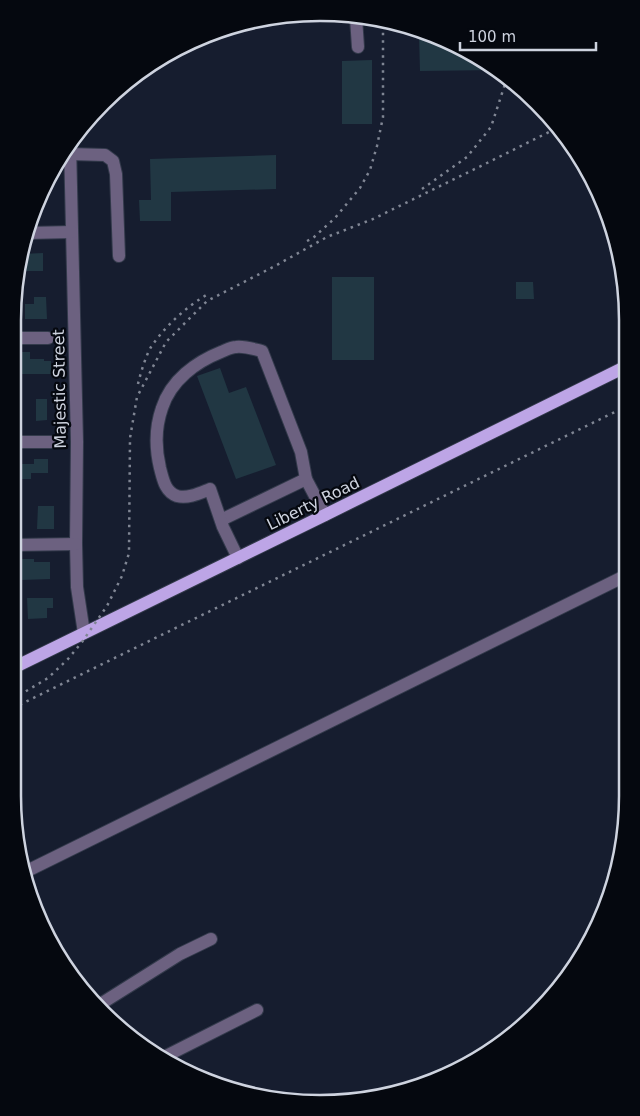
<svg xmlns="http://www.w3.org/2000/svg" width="640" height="1116" viewBox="0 0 640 1116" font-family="'DejaVu Sans',sans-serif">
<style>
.building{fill:#213743}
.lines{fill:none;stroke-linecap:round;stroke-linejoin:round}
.minor-casing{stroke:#333a4b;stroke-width:14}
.major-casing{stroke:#333a4b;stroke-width:14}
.minor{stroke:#6c6180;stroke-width:12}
.major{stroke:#bda5e6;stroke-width:12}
.rail{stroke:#808694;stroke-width:2.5;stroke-dasharray:2.5 5;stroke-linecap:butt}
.labels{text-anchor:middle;stroke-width:4.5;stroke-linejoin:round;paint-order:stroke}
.street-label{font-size:16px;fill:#ced3df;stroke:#05080f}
.rim{fill:none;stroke:#ced3df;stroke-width:2.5}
</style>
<rect width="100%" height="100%" fill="#161d2f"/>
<!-- building -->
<g class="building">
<polygon points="419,35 491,64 497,70 420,71"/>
<polygon points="372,60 372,124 342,124 342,61"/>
<polygon points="276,155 276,189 171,192 171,221 140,221 139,200 151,200 150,159"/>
<polygon points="43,253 43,271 19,271 22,254"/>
<rect x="332" y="277" width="42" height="83"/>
<polygon points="516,282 533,282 534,299 516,299"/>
<polygon points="34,297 46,297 47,319 25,319 25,304 34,304"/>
<polygon points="16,352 30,352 30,359 44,359 44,361 51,361 51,374 17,374"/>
<polygon points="220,368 229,393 246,387 276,465 236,479 197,376"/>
<polygon points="21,375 21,389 13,389 13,376"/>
<polygon points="36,399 47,399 47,420 36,421"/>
<polygon points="34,459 48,459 48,473 31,473 31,479 13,479 13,464 34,464"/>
<polygon points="38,506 54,506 54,529 37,529"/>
<polygon points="16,559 34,559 34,562 50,562 50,579 21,580 21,572 16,572"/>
<polygon points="27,598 53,598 53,608 47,608 47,618 28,619"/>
</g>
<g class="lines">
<defs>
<g id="minor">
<polyline points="356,18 358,47"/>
<polyline points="70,144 77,442 76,544 77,587 84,633"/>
<polyline points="70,154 105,155 113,161 116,174 119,256"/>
<polyline points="27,233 72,232"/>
<polyline points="13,338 48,338"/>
<polyline points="13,442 51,442"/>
<polyline points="221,520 306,479"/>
<polyline points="13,545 76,544"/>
<path d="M238 558 223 527 210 489C200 493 188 499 177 496 165 492 163 479 160 468 155 447 155 428 162 408 171 380 196 362 221 352 226 350 231 347 236 347 245 346 253 349 262 351L301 452 306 479 325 515"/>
<polyline points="25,872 627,575"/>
<polyline points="99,1005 180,954 211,939"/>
<polyline points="162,1058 257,1010"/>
</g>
<polyline id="major" points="13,668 325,515 627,366"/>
</defs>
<!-- minor casing -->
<use href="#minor" class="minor-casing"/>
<!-- major casing -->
<use href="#major" class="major-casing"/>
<!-- minor -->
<use href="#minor" class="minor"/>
<!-- major -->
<use href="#major" class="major"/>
<!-- rail -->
<g class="rail">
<polyline points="422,189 467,157 491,127 507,78"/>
<polyline points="307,241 313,238 335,218 360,188 370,170 377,146 383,117 383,20"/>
<path d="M138 384C140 375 146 355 151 347 165 326 186 307 208 294"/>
<polyline points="13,699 48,678 68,659 82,642 107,606 122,576 129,553 130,438 137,397 166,342 207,301 275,266 327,237 373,219 487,163 557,128"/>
<polyline points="13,708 627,406"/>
</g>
</g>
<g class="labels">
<!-- street labels -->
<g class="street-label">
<text transform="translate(59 389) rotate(-91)" y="6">Majestic Street</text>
<text transform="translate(313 503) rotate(-26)" y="6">Liberty Road</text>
</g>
</g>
<!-- crop -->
<path d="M0 0H640V1116H0ZM320 21H320A299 299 0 0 1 619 320V796A299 299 0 0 1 320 1095H320A299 299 0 0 1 21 796V320A299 299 0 0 1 320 21Z" fill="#05080f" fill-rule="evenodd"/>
<path class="rim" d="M320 21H320A299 299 0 0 1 619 320V796A299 299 0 0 1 320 1095H320A299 299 0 0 1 21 796V320A299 299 0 0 1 320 21Z"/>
<!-- scale -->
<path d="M460 42v8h136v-8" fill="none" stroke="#ced3df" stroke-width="2.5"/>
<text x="468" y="42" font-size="15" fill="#ced3df" stroke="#05080f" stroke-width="4" paint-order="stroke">100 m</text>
</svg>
